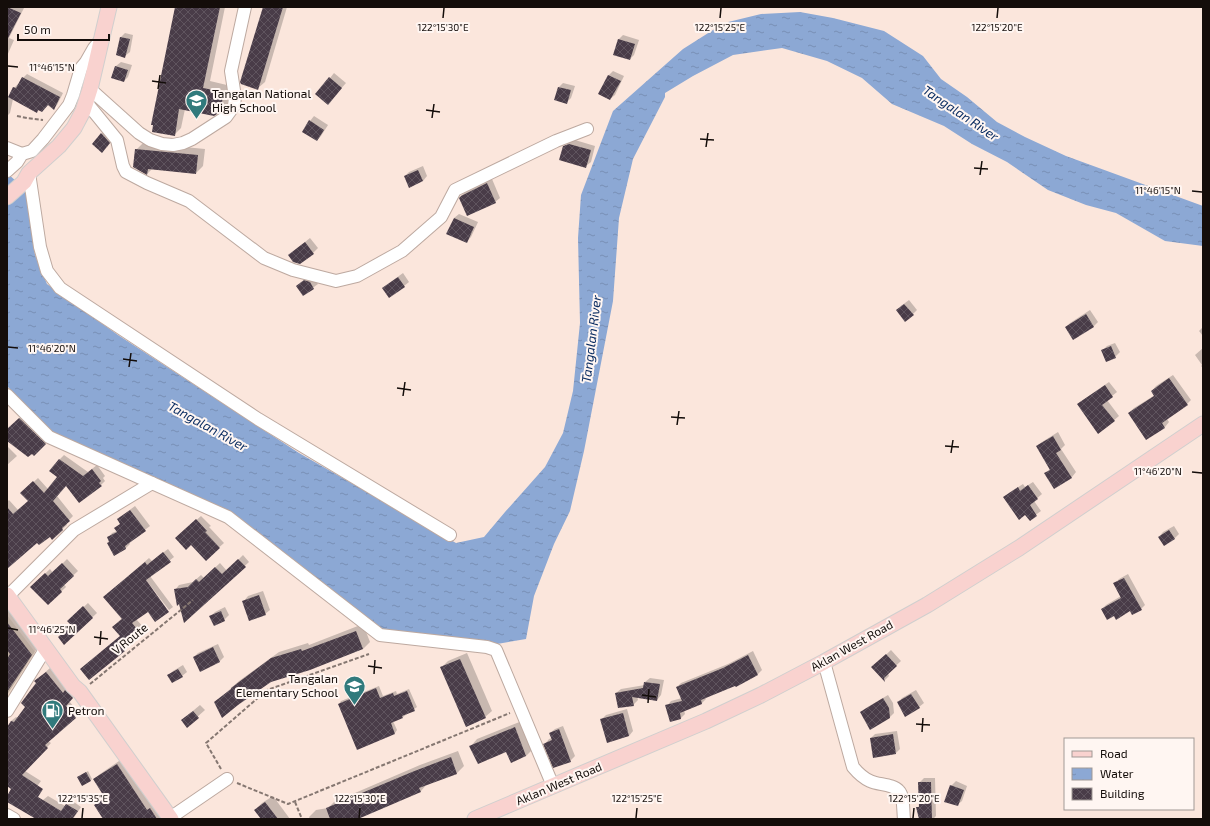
<svg xmlns="http://www.w3.org/2000/svg" width="1210" height="826" viewBox="0 0 1210 826" font-family="'Exo 2',sans-serif">
<style>
.commercial{fill:#edd9ca}
.water{fill:url(#water-ripples)}
.shadow{fill:#0003}
.building{fill:url(#building-cross-hatch)}
.lines{fill:none;stroke-linecap:round;stroke-linejoin:round}
.minor-casing{stroke:#bda9a0;stroke-width:14}
.major-casing{stroke:#d0cfce;stroke-width:17}
.path{stroke:#857771;stroke-width:2;stroke-dasharray:4 2;stroke-linecap:butt}
.minor{stroke:#fff;stroke-width:12}
.major{stroke:#f9d2cf;stroke-width:15}
.ticks{fill:none;stroke:#140d0a;stroke-width:1.5}
.labels{text-anchor:middle;stroke-width:4;stroke-linejoin:round;paint-order:stroke}
.poi-label{font-size:12px;fill:#140d0a;stroke:#fff6f2;text-anchor:start}
.street-label{font-size:12px;fill:#140d0a;stroke:#fff6f2}
.water-label{font-size:13px;font-style:italic;fill:#0b2d62;stroke:#fff6f2}
.ticks-label{font-size:10px;text-anchor:middle;fill:#140d0a;stroke:#fff6f2;stroke-width:4;stroke-linejoin:round;paint-order:stroke}
</style>
<defs>
<pattern id="water-ripples" width="26" height="14" patternUnits="userSpaceOnUse"><rect width="26" height="14" fill="#8ca8d4"/><path d="M2 4q2-2 4 0t4 0M15 11q2-2 4 0t4 0" fill="none" stroke="#788fb5"/></pattern>
<pattern id="building-cross-hatch" width="8" height="8" patternUnits="userSpaceOnUse"><rect width="8" height="8" fill="#493c48"/><path d="M0 0l8 8M0 8l8-8" fill="none" stroke="#5f545e"/></pattern>
</defs>
<rect width="100%" height="100%" fill="#fbe6dc"/>
<!-- commercial -->
<polygon class="commercial" points="7,615 38,656 7,707"/>
<!-- water -->
<polygon class="water" points="800,12 833,18 884,31 923,56 941,79 967,97 997,122 1025,137 1066,156 1203,206 1203,246 1165,241 1116,213 1086,205 1048,190 1007,162 972,144 944,126 892,104 862,78 827,61 782,48 733,55 693,76 665,93 665,97 633,159 619,218 613,301 584,451 570,511 554,544 534,596 526,639 497,644 405,635 379,629 231,512 54,434 7,386 7,173 27,191 35,255 47,284 118,335 299,453 456,543 484,537 505,512 545,467 563,433 573,391 580,323 578,238 581,195 613,111 683,49 724,23 761,14"/>
<!-- shadow -->
<g class="shadow">
<polygon points="7,7 22,7 24,8 9,38 14,40 7,56"/>
<polygon points="176,7 225,7 210,81 231,86 227,104 220,111 185,109 181,128 174,135"/>
<polygon points="264,7 287,7 265,82 258,88"/>
<polygon points="125,33 133,35 130,52 125,56 121,37"/>
<polygon points="623,35 639,40 634,55 630,59 614,54 619,39"/>
<polygon points="121,62 132,65 128,77 124,81 112,77 116,66"/>
<polygon points="613,71 624,76 615,95 610,99 599,93 609,75"/>
<polygon points="334,73 346,83 332,99 330,78"/>
<polygon points="27,74 63,93 57,105 53,108 48,104 36,112 13,99 10,113 7,116 7,96 9,97 14,88 18,84 20,85 23,78"/>
<polygon points="563,83 575,86 571,98 566,103 559,87"/>
<polygon points="314,116 328,125 321,136 317,140 310,121"/>
<polygon points="106,129 114,138 107,147 93,143"/>
<polygon points="575,140 595,146 591,162 586,166 564,147 569,142"/>
<polygon points="143,143 205,149 203,166 196,173 152,169 147,174 136,150"/>
<polygon points="423,166 427,176 423,181 405,176 409,172"/>
<polygon points="492,179 500,198 495,202 461,196 466,191"/>
<polygon points="459,214 478,222 471,237 466,242 454,218"/>
<polygon points="310,238 318,248 313,253 300,263 289,255"/>
<polygon points="403,273 409,282 404,286 383,288 388,284"/>
<polygon points="309,276 314,278 318,284 303,295 297,286"/>
<polygon points="909,300 917,310 913,314 901,306"/>
<polygon points="1090,310 1098,322 1093,327 1066,327 1070,323"/>
<polygon points="1203,327 1203,336 1199,331"/>
<polygon points="1115,343 1120,352 1115,357 1102,351 1107,346"/>
<polygon points="1203,348 1203,368 1201,366 1202,365 1195,355"/>
<polygon points="1173,375 1191,400 1187,404 1167,419 1169,422 1165,427 1146,439 1129,413 1134,408 1155,395 1152,391 1156,386"/>
<polygon points="1109,382 1117,392 1107,400 1119,416 1099,433 1078,404 1083,400"/>
<polygon points="24,414 50,439 34,454 7,440 7,430"/>
<polygon points="1058,432 1065,445 1061,449 1076,472 1072,477 1055,488 1045,474 1050,469 1037,446 1042,442"/>
<polygon points="7,446 17,456 7,465"/>
<polygon points="64,455 88,472 97,465 105,476 103,478 105,481 101,485 66,485 57,496 73,516 66,523 67,525 52,539 50,536 37,541 7,561 7,502 9,500 18,510 29,501 22,493 38,478 48,489 59,477 59,460"/>
<polygon points="1033,482 1042,494 1034,501 1041,511 1030,519 1009,493 1023,484 1025,487"/>
<polygon points="135,506 150,526 129,542 130,544 126,548 114,554 108,538 112,533 117,531 121,523 123,515"/>
<polygon points="201,516 211,526 209,527 224,543 206,559 181,534"/>
<polygon points="1174,526 1179,534 1174,539 1159,537 1163,532"/>
<polygon points="168,549 174,557 150,576 173,607 169,610 143,576 148,610 136,619 146,630 128,646 124,651 81,669 121,636 113,627 122,618 104,597 149,558 152,561"/>
<polygon points="243,555 249,562 185,621 175,590 179,585 193,582 201,575 204,578 220,563 227,571"/>
<polygon points="67,559 78,571 64,584 66,587 48,604 31,587 50,569 53,573"/>
<polygon points="1128,574 1145,605 1141,609 1102,609 1106,605 1121,596 1115,584 1119,579"/>
<polygon points="263,591 270,610 265,614 244,601 248,596"/>
<polygon points="88,603 97,613 64,644 72,625 73,617"/>
<polygon points="7,606 38,647 7,695"/>
<polygon points="225,607 229,615 224,620 211,616 215,612"/>
<polygon points="363,624 370,642 363,649 271,681 216,702 239,681 279,652 308,643 309,645"/>
<polygon points="218,644 224,657 220,661 200,670 194,657 198,653"/>
<polygon points="891,650 901,661 888,673 889,676 885,680 873,667"/>
<polygon points="753,651 762,670 758,674 705,697 706,699 702,703 684,710 685,714 681,718 671,721 667,706 671,701 682,698 677,687 681,683 728,664"/>
<polygon points="467,653 492,711 485,717 441,668 448,661"/>
<polygon points="183,665 187,672 182,676 169,675 173,671"/>
<polygon points="50,668 67,690 77,693 69,701 79,713 48,741 51,743 25,771 41,781 24,804 7,801 7,798 12,789 7,784 7,729 11,721 16,717 18,718 26,706 40,677"/>
<polygon points="650,678 664,680 661,695 657,700 637,696 638,700 633,705 616,693 621,689 645,685 645,682"/>
<polygon points="379,686 383,696 396,691 397,694 409,689 417,707 403,717 393,721 397,730 395,733 357,748 339,704 341,701"/>
<polygon points="916,690 924,703 919,707 898,703 902,698"/>
<polygon points="888,695 893,703 894,713 890,717 861,712 866,708"/>
<polygon points="200,705 205,710 187,726 182,720"/>
<polygon points="627,709 633,731 629,736 608,741 602,719 606,715"/>
<polygon points="522,721 533,749 526,756 511,761 507,750 471,746 477,739"/>
<polygon points="563,726 575,756 570,761 545,744 549,739 552,738 550,733 555,729"/>
<polygon points="897,731 900,749 896,753 871,738 875,734"/>
<polygon points="458,751 464,766 457,773 427,784 421,791 355,819 310,819 309,817 316,810 328,808 334,802 420,765"/>
<polygon points="122,759 166,819 104,819 95,805 106,797 94,779 100,774"/>
<polygon points="88,771 92,779 90,781 80,776"/>
<polygon points="924,778 935,778 936,816 933,819 920,819 917,808 920,805 919,783"/>
<polygon points="956,781 967,786 962,801 957,805 951,786"/>
<polygon points="48,796 65,806 71,800 81,807 73,819 35,819 33,818 43,800"/>
<polygon points="273,796 290,819 262,819 255,810 262,803"/>
</g>
<!-- building -->
<g class="building">
<polygon points="7,7 21,13 7,40"/>
<polygon points="175,7 220,7 203,88 224,92 220,112 214,116 179,109 175,136 152,132 153,125 151,125"/>
<polygon points="263,7 283,7 258,90 241,84 240,82"/>
<polygon points="120,37 130,39 125,58 116,55"/>
<polygon points="618,39 635,44 630,60 613,55"/>
<polygon points="115,66 128,70 124,82 111,78"/>
<polygon points="608,75 621,81 610,100 598,94"/>
<polygon points="22,77 60,97 54,110 48,105 42,112 38,110 37,113 8,97 13,87 16,88"/>
<polygon points="329,77 342,88 328,105 315,94"/>
<polygon points="558,87 571,90 567,104 554,100"/>
<polygon points="309,120 324,130 317,141 302,132"/>
<polygon points="101,133 110,143 102,153 92,144"/>
<polygon points="569,144 591,150 586,168 559,160 563,146"/>
<polygon points="135,149 198,155 196,174 148,169 147,175 133,167"/>
<polygon points="418,170 423,181 409,188 404,176"/>
<polygon points="487,183 496,203 467,216 459,198 461,196"/>
<polygon points="454,218 474,227 467,243 446,234"/>
<polygon points="305,242 314,254 300,264 293,262 288,255"/>
<polygon points="398,277 405,287 389,298 382,288"/>
<polygon points="304,280 310,282 314,289 303,296 296,286"/>
<polygon points="904,304 914,315 905,322 896,310"/>
<polygon points="1086,314 1094,327 1073,340 1065,327"/>
<polygon points="1111,346 1116,358 1106,362 1101,350"/>
<polygon points="1169,378 1188,405 1162,423 1165,428 1146,440 1128,413 1154,396 1151,391"/>
<polygon points="1105,385 1113,397 1102,405 1115,421 1098,434 1077,404"/>
<polygon points="19,418 46,444 34,456 32,454 28,457 7,441 7,429"/>
<polygon points="1053,436 1061,450 1056,453 1072,478 1054,489 1044,473 1050,470 1036,446"/>
<polygon points="59,459 83,476 92,469 101,481 99,483 102,486 79,503 66,486 53,501 70,521 62,528 63,530 52,540 50,537 39,545 37,543 7,569 7,507 13,514 28,501 20,493 33,481 44,493 57,477 49,471"/>
<polygon points="1028,485 1038,499 1030,505 1037,516 1030,521 1025,515 1019,520 1003,497 1018,487 1020,491"/>
<polygon points="130,510 146,531 125,546 126,549 114,556 107,543 109,542 107,537 117,532 114,528 120,524 117,519"/>
<polygon points="196,519 207,531 205,532 220,548 206,561 191,545 186,550 175,538"/>
<polygon points="1169,530 1175,539 1164,546 1158,537"/>
<polygon points="163,552 171,562 146,580 169,612 155,622 148,612 132,623 142,635 124,650 125,651 89,680 80,669 120,636 112,627 122,619 103,597 145,562 147,565"/>
<polygon points="238,559 246,567 184,623 179,604 177,606 174,589 188,587 196,579 199,582 215,567 222,574"/>
<polygon points="62,563 74,576 60,589 62,592 48,605 30,587 45,573 48,576"/>
<polygon points="1124,578 1142,610 1132,615 1130,611 1116,620 1114,616 1107,620 1101,609 1121,598 1113,583"/>
<polygon points="259,595 266,615 249,621 242,601"/>
<polygon points="83,606 93,618 64,645 58,637 71,625 67,621"/>
<polygon points="221,611 225,621 214,626 209,616"/>
<polygon points="7,622 32,655 7,692 7,659 10,654 7,650"/>
<polygon points="356,631 363,649 310,670 271,682 238,705 222,718 214,702 231,689 231,688 271,658 301,649 302,651"/>
<polygon points="213,647 220,662 200,672 193,657"/>
<polygon points="886,654 897,666 884,678 885,682 871,667"/>
<polygon points="748,655 758,675 736,687 735,686 701,700 702,704 680,713 681,719 670,722 665,705 682,701 676,687 723,668"/>
<polygon points="460,659 486,718 466,727 440,667"/>
<polygon points="178,669 183,677 172,683 167,675"/>
<polygon points="46,672 63,693 65,690 73,698 66,706 76,718 45,745 48,748 22,775 43,789 38,797 61,811 66,804 78,811 73,818 75,819 36,819 7,802 7,796 11,789 7,786 7,727 11,721 14,722 25,707 21,703 36,683 34,681"/>
<polygon points="644,682 660,684 657,701 632,697 634,706 618,708 615,693 643,688"/>
<polygon points="376,688 380,698 393,693 394,696 407,691 415,711 402,716 403,718 391,723 395,734 357,750 338,704"/>
<polygon points="911,694 920,708 905,717 897,702"/>
<polygon points="883,698 889,708 890,718 870,730 860,712"/>
<polygon points="193,711 199,718 187,728 181,720"/>
<polygon points="623,713 629,736 607,743 600,719"/>
<polygon points="515,727 526,756 511,763 506,752 478,764 469,746"/>
<polygon points="559,729 571,762 553,768 543,744 552,740 549,733"/>
<polygon points="893,734 896,754 873,758 870,738"/>
<polygon points="451,757 457,774 419,788 421,792 358,819 330,819 326,808 412,772"/>
<polygon points="117,764 147,810 150,808 157,819 103,819 94,805 105,798 93,779"/>
<polygon points="86,772 91,781 82,786 77,777"/>
<polygon points="918,782 931,782 932,819 919,819 916,807 919,807"/>
<polygon points="950,785 964,790 958,806 944,802"/>
<polygon points="265,802 278,819 261,819 254,810"/>
</g>
<g class="lines">
<defs>
<g id="minor">
<polyline points="90,89 139,133 150,140 162,144 173,145 183,143 192,139 226,117 234,106 235,97 231,71 245,7"/>
<polyline points="86,102 117,140 123,166 126,172 147,183 189,201 264,258 293,270 336,281 357,276 402,251 441,217 455,190 556,141 587,129"/>
<polyline points="7,148 22,154"/>
<polyline points="7,171 17,162 22,154 32,151 43,139 69,105 73,95 81,68 86,62 94,48 99,42"/>
<polyline points="29,173 40,247 47,271 60,288 258,419 450,535"/>
<polyline points="7,395 49,437 228,517 380,635 487,647 496,650 553,786"/>
<polyline points="8,596 74,530 152,483"/>
<path d="M824 662 853 767C858 773 863 778 870 781 878 785 893 784 899 791 904 796 903 812 904 819"/>
<polyline points="7,711 46,648"/>
<polyline points="7,815 14,819"/>
<polyline points="170,818 227,779"/>
</g>
<g id="major">
<polyline points="7,197 24,182 29,173 59,146 74,128 83,111 90,89 109,7"/>
<polyline points="7,595 73,686 80,692 171,819"/>
<polyline points="475,819 706,721 761,695 824,662 927,605 1019,548 1203,424"/>
</g>
</defs>
<!-- minor casing -->
<use href="#minor" class="minor-casing"/>
<!-- major casing -->
<use href="#major" class="major-casing"/>
<!-- path -->
<g class="path">
<polyline points="17,116 27,118 43,120"/>
<polyline points="90,684 193,600"/>
<polyline points="221,769 206,743 267,690 369,654"/>
<polyline points="237,783 288,804 510,713"/>
<polyline points="295,802 302,819"/>
</g>
<!-- minor -->
<use href="#minor" class="minor"/>
<!-- major -->
<use href="#major" class="major"/>
</g>
<!-- ticks -->
<path class="ticks" d="M443 18 444 8M720 18 721 8M997 18 998 8M8 66 18 67M152 81 166 83M158 89 160 75M426 110 440 112M432 118 434 104M700 139 714 140M706 147 708 133M974 168 988 169M980 175 982 161M1192 191 1202 192M8 347 18 348M123 359 137 361M129 367 131 353M397 388 411 390M403 396 405 382M671 417 685 418M677 425 679 411M945 446 959 447M951 453 953 440M1192 472 1202 473M8 628 18 630M94 637 108 639M100 645 101 631M368 666 382 668M374 674 375 660M642 695 656 697M648 703 649 689M916 724 930 725M922 732 923 718M82 818 83 808M359 818 360 808M636 818 637 808M913 818 914 808"/>
<!-- icons -->
<defs>
<symbol id="school-pin" viewBox="-11 -11 22 30"><path d="M0 17L-7.5 6A9.5 9.5 0 1 1 7.5 6Z" fill="#317a7c" stroke="#fff6f2"/><path d="M0-5L7-2L0 1L-7-2ZM-4 1L0 2.5L4 1V4Q0 6-4 4Z" fill="#fff"/></symbol>
<symbol id="fuel-pin" viewBox="-11 -11 22 30"><path d="M0 17L-7.5 6A9.5 9.5 0 1 1 7.5 6Z" fill="#317a7c" stroke="#fff6f2"/><path d="M-5.5-6h7V0h2V4h1.3V-2.5L3-4.5l.8-.8L6-3V5H2.5V1h-1V6h-7ZM-4.2-4.7v3.2H.2V-4.7Z" fill="#fff"/></symbol>
</defs>
<g fill-rule="evenodd">
<use href="#school-pin" x="184" y="88" width="25" height="34"/>
<use href="#school-pin" x="342" y="674" width="25" height="34"/>
<use href="#fuel-pin" x="40" y="698" width="25" height="34"/>
</g>
<g class="labels">
<!-- poi labels -->
<g class="poi-label">
<text x="212" y="98">Tangalan National<tspan x="212" dy="14">High School</tspan></text>
<text x="338" y="683" text-anchor="end">Tangalan<tspan x="338" dy="14">Elementary School</tspan></text>
<text x="68" y="715">Petron</text>
</g>
<!-- street labels -->
<g class="street-label">
<text transform="translate(130 639) rotate(-39)" y="4">V Route</text>
<text transform="translate(852 646) rotate(-29)" y="4">Aklan West Road</text>
<text transform="translate(559 784) rotate(-23)" y="4">Aklan West Road</text>
</g>
<!-- water labels -->
<g class="water-label">
<text transform="translate(961 113) rotate(34)" y="5">Tangalan River</text>
<text transform="translate(591 339) rotate(-83)" y="5">Tangalan River</text>
<text transform="translate(208 426) rotate(29)" y="5">Tangalan River</text>
</g>
</g>
<g class="ticks-label">
<text x="443" y="31">122°15'30"E</text>
<text x="720" y="31">122°15'25"E</text>
<text x="997" y="31">122°15'20"E</text>
<text x="52" y="71">11°46'15"N</text>
<text x="1158" y="194">11°46'15"N</text>
<text x="52" y="352">11°46'20"N</text>
<text x="1158" y="475">11°46'20"N</text>
<text x="52" y="633">11°46'25"N</text>
<text x="83" y="802">122°15'35"E</text>
<text x="360" y="802">122°15'30"E</text>
<text x="637" y="802">122°15'25"E</text>
<text x="914" y="802">122°15'20"E</text>
</g>
<!-- border -->
<rect width="1210" height="826" fill="none" stroke="#140d0a" stroke-width="16"/>
<!-- legend -->
<rect x="1064" y="738" width="130" height="72" fill="#fff6f2" stroke="#a19995"/>
<rect x="1072" y="751" width="20" height="6" fill="#f9d2cf" stroke="#a19995"/>
<text x="1100" y="758" font-size="12" fill="#140d0a">Road</text>
<rect x="1072" y="768" width="20" height="12" fill="url(#water-ripples)" stroke="#a19995"/>
<text x="1100" y="778" font-size="12" fill="#140d0a">Water</text>
<rect x="1072" y="788" width="20" height="12" fill="url(#building-cross-hatch)" stroke="#a19995"/>
<text x="1100" y="798" font-size="12" fill="#140d0a">Building</text>
<!-- scale -->
<path d="M18 34v6h91v-6" fill="none" stroke="#140d0a" stroke-width="2"/>
<text x="24" y="34" font-size="12" fill="#140d0a" stroke="#fff6f2" stroke-width="3" paint-order="stroke">50 m</text>
</svg>
